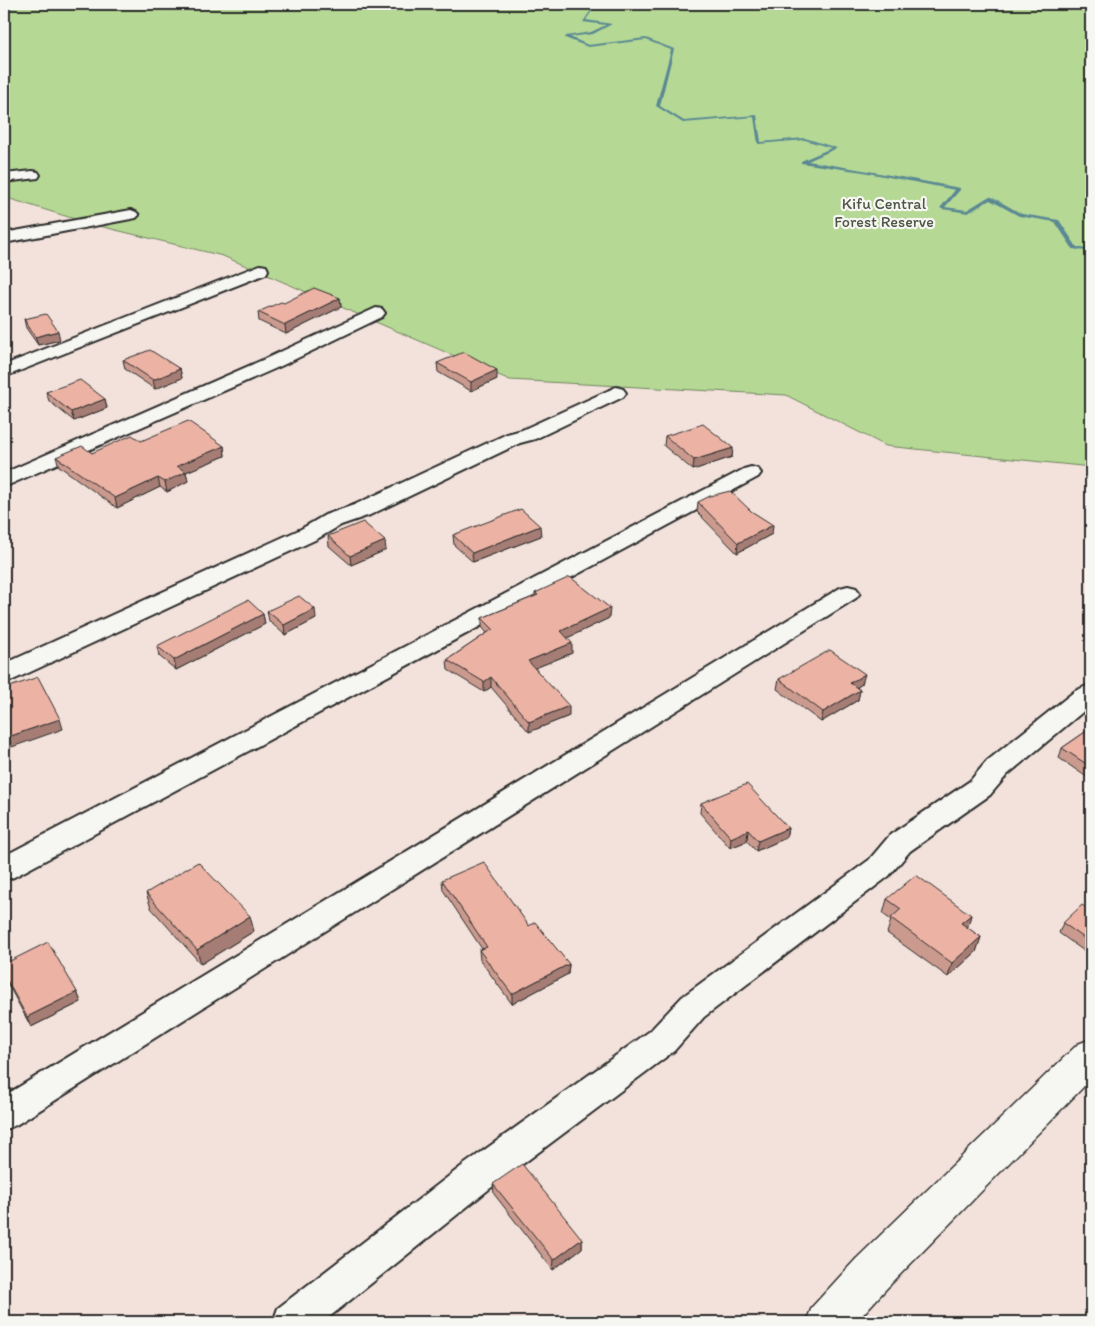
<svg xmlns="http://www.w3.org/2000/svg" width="1095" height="1326" viewBox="0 0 1095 1326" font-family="Itim,sans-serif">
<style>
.green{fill:#b5d994;stroke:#708260}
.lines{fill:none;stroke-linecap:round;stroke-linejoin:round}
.stream{fill:#5a8893;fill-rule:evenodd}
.minor-casing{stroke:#2b2b2b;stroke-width:4}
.tertiary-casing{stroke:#2b2b2b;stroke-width:3}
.minor{fill:#f6f6f2;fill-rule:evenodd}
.tertiary{fill:#f6f6f2;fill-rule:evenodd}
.wall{fill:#cb9a8e;stroke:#2b2b2b}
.shaded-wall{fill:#a57d74;stroke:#2b2b2b}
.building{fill:#ecb3a5;stroke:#2b2b2b}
.labels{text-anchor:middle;stroke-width:4.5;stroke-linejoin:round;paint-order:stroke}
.far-park-label{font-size:16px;fill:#4e5645;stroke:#f6f6f2}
</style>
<rect width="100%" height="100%" fill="#f3e2db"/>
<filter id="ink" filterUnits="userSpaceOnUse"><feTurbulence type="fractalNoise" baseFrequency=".02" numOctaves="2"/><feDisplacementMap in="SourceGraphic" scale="10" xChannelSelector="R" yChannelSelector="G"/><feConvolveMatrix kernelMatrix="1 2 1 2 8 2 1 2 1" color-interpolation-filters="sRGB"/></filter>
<g filter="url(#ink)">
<!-- green -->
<polygon class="green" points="4,4 1068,4 1091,15 1091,467 886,446 786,395 510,380 223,256 91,224 4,197"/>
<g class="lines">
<!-- stream -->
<polygon class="stream" points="562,4 594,8 586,20 612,24 593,34 570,37 588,45 646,38 674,49 660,106 684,121 757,115 761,142 805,138 837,148 808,161 863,170 960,188 960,190 945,207 967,210 988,197 992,197 1022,214 1059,220 1077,247 1091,250 1091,252 1073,249 1055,222 1019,216 990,200 968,213 942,209 940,208 955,190 863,172 801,163 801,161 831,148 805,140 758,144 754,117 683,123 656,106 671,50 646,40 588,47 565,38 566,36 591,32 606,25 583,22 591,10"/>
<defs>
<g id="minor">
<polygon points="33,171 38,172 40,175 38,178 4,182 4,174"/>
<polygon points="131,210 136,212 139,215 136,218 4,243 4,233"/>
<polygon points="260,265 266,266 268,270 266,274 4,377 4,365"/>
<polygon points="376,308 382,309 385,313 382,317 281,366 4,487 4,473 267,358"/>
<polygon points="616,387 623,389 626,393 623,397 535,439 520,443 370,515 341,525 317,539 13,680 4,682 4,664 301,529 325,515 354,505 507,434 522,430"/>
<polygon points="751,467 758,469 761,473 758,477 14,877 4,880 4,856 744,469"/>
<polygon points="848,586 856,588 860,593 856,598 16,1125 4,1130 4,1096 840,588"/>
<polygon points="1091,684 1091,705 1007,775 990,795 910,851 889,876 704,1017 674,1051 488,1190 323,1322 273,1322 278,1308 462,1166 650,1031 682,997 869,860 890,835 970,781 987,761 1075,691"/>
</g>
<polygon id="tertiary" points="1091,1039 1091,1079 886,1289 856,1322 806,1322 812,1307 856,1259 1078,1044"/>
</defs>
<!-- minor casing -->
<use href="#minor" class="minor-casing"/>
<!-- tertiary casing -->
<use href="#tertiary" class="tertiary-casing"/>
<!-- minor -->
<use href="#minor" class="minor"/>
<!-- tertiary -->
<use href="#tertiary" class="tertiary"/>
</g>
<!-- wall -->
<g class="wall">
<polygon points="340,298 341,307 286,334 259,321 258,312"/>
<polygon points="24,319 60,340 38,345 26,328"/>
<polygon points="123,360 180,369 182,378 155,389 125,369"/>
<polygon points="437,363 497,379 471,391 438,372"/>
<polygon points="46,392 105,399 107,408 74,421 49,401"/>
<polygon points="665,436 733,448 732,457 693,470 664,446"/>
<polygon points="141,441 224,446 225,456 186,472 188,481 167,492 160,487 117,508 59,466 56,457 92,453"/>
<polygon points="698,502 772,534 737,553 697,512"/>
<polygon points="453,535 541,536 473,562 454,545"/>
<polygon points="328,536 386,550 351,565 329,546"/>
<polygon points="535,593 609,618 567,638 572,653 535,668 569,716 529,732 491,687 484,692 448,670 447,660 487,633 482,627 482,618 535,596"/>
<polygon points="267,611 316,619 285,635 269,621"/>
<polygon points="263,614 265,624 176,670 159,656 157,646"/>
<polygon points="779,679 862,684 857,687 860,690 858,700 821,722 777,689"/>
<polygon points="1091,728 1091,780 1059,758 1062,748"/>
<polygon points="701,803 788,828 786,838 756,851 747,841 730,848 700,813"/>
<polygon points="442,880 529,926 569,964 568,974 512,1004 480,960 479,950 482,949 443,890"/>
<polygon points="146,893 254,931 201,964 151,908"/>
<polygon points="887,899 971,915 967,928 981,937 976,952 948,977 887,933 891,920 883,914"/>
<polygon points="1091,911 1091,956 1059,933 1063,923"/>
<polygon points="4,964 77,992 81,1002 31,1027 4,977"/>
<polygon points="493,1184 582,1239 582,1248 553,1270 494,1194"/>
</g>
<!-- shaded-wall -->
<g class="shaded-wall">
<polygon points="340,298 341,307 286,334 285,325"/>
<polygon points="58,331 60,340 38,345 35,337"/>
<polygon points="180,369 182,378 155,389 153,380"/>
<polygon points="497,370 497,379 471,391 471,382"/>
<polygon points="105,399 107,408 74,421 71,412"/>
<polygon points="224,446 225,456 186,472 188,481 167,492 165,482 177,466"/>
<polygon points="733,448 732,457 693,470 694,460"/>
<polygon points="158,478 160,487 117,508 115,498"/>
<polygon points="773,525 772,534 737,553 738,543"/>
<polygon points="540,526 541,536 473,562 472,553"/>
<polygon points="385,541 386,550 351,565 350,556"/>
<polygon points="610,608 609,618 561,641 561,631"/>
<polygon points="315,609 316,619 285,635 284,625"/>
<polygon points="263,614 265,624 176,670 174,660"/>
<polygon points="572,643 572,653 528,671 528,661"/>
<polygon points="865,674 862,684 848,693 850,683"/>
<polygon points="491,677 491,687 484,692 484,682"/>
<polygon points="860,690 858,700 821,722 823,712"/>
<polygon points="569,706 569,716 529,732 529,722"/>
<polygon points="60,719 63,729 12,747 8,737"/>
<polygon points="788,828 786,838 756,851 758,841"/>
<polygon points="748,830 747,841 730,848 731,838"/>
<polygon points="971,915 967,930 961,923"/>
<polygon points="250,916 254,931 201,964 197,950"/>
<polygon points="981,937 976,952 948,977 952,963"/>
<polygon points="569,964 568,974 512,1004 512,994"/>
<polygon points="77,992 81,1002 31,1027 27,1017"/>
<polygon points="582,1239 582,1248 553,1270 554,1260"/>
</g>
<!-- building -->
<g class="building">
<polygon points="314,288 340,298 285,325 258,312 281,302 284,303"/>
<polygon points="46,314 58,331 35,337 24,319"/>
<polygon points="150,350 180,369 153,380 123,360"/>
<polygon points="464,352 497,370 471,382 437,363"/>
<polygon points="80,380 105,399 71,412 46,392"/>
<polygon points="188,421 224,446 177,466 186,472 165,482 158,478 115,498 56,457 82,446 92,453 132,435 141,441"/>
<polygon points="703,424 733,448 694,460 665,436"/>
<polygon points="730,491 751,511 773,525 738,543 698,502 710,496"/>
<polygon points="521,509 540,526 472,553 453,535"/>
<polygon points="363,522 385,541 350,556 328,536"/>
<polygon points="570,577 610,608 561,631 572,643 528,661 569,706 529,722 491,677 484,682 447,660 493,629 482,618 538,595 535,593"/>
<polygon points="299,596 315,609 284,625 267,611"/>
<polygon points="248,600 263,614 174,660 157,646"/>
<polygon points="830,650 865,674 850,683 860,690 823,712 779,679"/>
<polygon points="38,677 60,719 8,737 4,727 4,689"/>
<polygon points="1091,728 1091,767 1062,748"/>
<polygon points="747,784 788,828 758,841 748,830 731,838 701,803"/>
<polygon points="198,862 250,916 197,950 146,893"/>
<polygon points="484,862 529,926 535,922 569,964 512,994 479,950 487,947 442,880"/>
<polygon points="916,875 971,915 961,923 981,937 952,963 891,918 901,909 887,899"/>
<polygon points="1082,905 1091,911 1091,943 1063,923"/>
<polygon points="48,942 77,992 27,1017 4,975 4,964"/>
<polygon points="522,1164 582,1239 554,1260 493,1184"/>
</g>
</g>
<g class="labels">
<!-- far-park labels -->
<g class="far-park-label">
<text x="884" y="209">Kifu Central<tspan x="884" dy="18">Forest Reserve</tspan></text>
</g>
</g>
<!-- margin -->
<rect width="1095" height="1326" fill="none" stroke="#f6f6f2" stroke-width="20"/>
<rect x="10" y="10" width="1075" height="1306" fill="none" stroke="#2b2b2b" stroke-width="2" filter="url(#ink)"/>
</svg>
